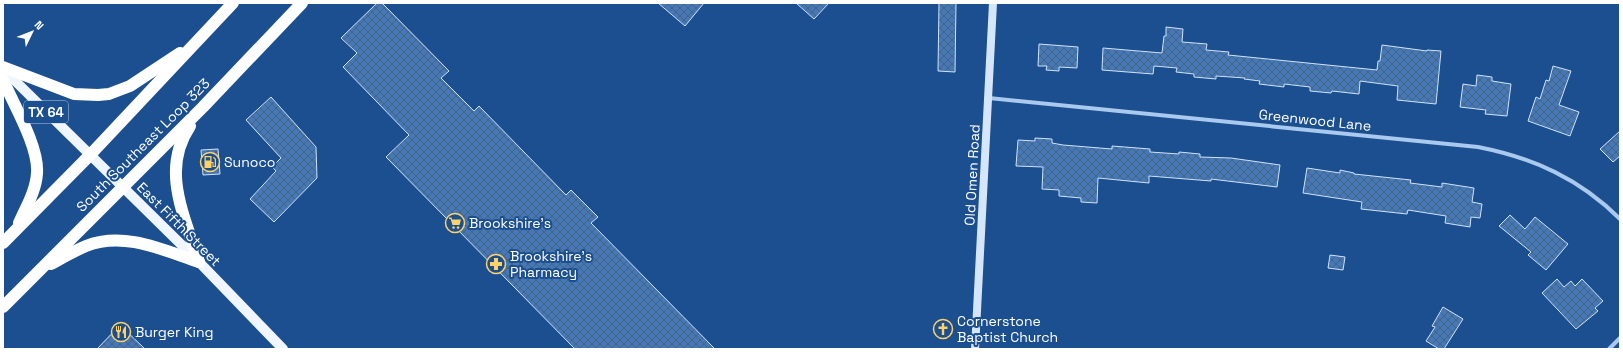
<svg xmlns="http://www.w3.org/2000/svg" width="1623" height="352" viewBox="0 0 1623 352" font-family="'Space Grotesk',sans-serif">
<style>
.building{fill:url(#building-cross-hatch);stroke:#cfe3fa}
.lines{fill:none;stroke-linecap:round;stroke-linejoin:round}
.street{stroke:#a9c9ee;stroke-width:4}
.secondary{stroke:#d6e6fa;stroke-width:8}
.primary{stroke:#f0f6ff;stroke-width:10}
.highway{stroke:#fff;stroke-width:12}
.labels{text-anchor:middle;stroke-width:4;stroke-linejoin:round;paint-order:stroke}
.shield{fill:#1b4f8f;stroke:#bbcadd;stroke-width:1}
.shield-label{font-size:13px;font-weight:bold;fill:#fff}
.street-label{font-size:14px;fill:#fff;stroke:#1b4f8f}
.poi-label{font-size:14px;fill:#fff;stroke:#1b4f8f;text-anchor:start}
</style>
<defs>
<pattern id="building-cross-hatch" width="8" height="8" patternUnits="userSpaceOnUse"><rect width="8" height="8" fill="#4478b7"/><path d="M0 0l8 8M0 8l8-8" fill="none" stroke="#486282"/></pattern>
</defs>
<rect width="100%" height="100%" fill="#1b4f8f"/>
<!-- building -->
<g class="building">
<polygon points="377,3 382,3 449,71 441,78 474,111 479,106 566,195 571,190 598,217 591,223 715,349 575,349 386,157 409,135 343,67 357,53 341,38"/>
<polygon points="658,3 704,3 685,26"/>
<polygon points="796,3 829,3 814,19"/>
<polygon points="939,3 956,3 955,72 938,71"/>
<polygon points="1166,27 1183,29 1182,42 1207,44 1206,50 1229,52 1228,55 1377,70 1378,61 1380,61 1382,45 1427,51 1427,50 1441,51 1436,104 1397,100 1398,86 1360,81 1359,94 1332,91 1331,93 1310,91 1310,87 1284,84 1284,87 1259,84 1260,81 1244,79 1245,78 1216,76 1216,79 1194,77 1194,74 1176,72 1177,68 1154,66 1153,74 1102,70 1103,48 1162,53 1164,36 1166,36"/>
<polygon points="1039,44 1078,47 1077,68 1059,67 1059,71 1046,70 1047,66 1038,66"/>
<polygon points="1553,66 1571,71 1559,105 1579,112 1570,136 1528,121 1536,97 1540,99 1546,80 1549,81"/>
<polygon points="1477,75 1492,77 1492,81 1511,84 1507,116 1485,114 1486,110 1460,107 1463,84 1476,86"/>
<polygon points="271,97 316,147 317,178 274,222 250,199 276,171 272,167 281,158 246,120"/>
<polygon points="1620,131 1620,156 1613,162 1600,149"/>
<polygon points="1035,138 1052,139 1052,143 1063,145 1112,149 1112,146 1150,149 1150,152 1179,154 1179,152 1200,154 1200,157 1231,158 1280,165 1277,187 1211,179 1211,181 1149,176 1149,183 1098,178 1097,203 1081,202 1081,198 1059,196 1059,190 1042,189 1043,167 1016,166 1018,140 1035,141"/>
<polygon points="218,149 220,174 203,175 201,150"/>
<polygon points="1307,168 1340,173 1340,170 1354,173 1354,174 1411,180 1410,183 1442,187 1442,183 1474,188 1472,202 1482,204 1480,218 1471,217 1470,227 1445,223 1446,216 1408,210 1407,214 1361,209 1362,202 1303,193"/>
<polygon points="1510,215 1525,229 1535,217 1568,244 1546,270 1528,255 1531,252 1499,226"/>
<polygon points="1330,255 1345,257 1343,270 1328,268"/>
<polygon points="1557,279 1564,287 1571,281 1575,286 1582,279 1603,301 1595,308 1598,311 1576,329 1542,293"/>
<polygon points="1443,307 1463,319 1444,349 1439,349 1426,341 1435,327 1432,326"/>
<polygon points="120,325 145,349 97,349"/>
</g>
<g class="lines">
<!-- street -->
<g class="street">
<path d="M989 98 1478 147C1534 158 1580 179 1620 219"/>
<polyline points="1609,349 1620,338"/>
</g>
<!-- secondary -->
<polyline class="secondary" points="975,349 993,3"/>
<!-- primary -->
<polyline class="primary" points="3,69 199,262 283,349"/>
<!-- highway -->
<g class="highway">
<polyline points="3,67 74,94 98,95 109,94 130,86 180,53"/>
<path d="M3 80C14 105 39 147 37 173 36 191 26 207 19 223"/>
<path d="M190 126C160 170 185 217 199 262"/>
<polyline points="3,243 90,155 233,3"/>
<path d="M51 264C62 258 74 251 86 246 124 231 163 250 199 262"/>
<polyline points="3,307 203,107 302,3"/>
</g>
</g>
<!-- icons -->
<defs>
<symbol id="fuel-ring" viewBox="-11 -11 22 22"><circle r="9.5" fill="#1b4f8f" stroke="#ffd166" stroke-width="1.5"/><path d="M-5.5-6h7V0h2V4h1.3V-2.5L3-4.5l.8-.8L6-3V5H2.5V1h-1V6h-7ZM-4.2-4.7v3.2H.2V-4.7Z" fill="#ffd166"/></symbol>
<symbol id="supermarket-ring" viewBox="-11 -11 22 22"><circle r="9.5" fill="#1b4f8f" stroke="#ffd166" stroke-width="1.5"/><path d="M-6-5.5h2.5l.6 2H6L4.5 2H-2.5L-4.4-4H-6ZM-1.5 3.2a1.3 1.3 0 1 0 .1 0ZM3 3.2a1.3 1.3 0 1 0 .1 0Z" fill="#ffd166"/></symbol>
<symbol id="pharmacy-ring" viewBox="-11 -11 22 22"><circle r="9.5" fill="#1b4f8f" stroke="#ffd166" stroke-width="1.5"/><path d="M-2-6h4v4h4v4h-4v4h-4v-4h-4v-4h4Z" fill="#ffd166"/></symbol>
<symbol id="church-ring" viewBox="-11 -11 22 22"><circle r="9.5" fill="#1b4f8f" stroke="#ffd166" stroke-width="1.5"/><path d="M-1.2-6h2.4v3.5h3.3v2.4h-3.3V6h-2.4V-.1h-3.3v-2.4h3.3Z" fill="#ffd166"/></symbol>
<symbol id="restaurant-ring" viewBox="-11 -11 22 22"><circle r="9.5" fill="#1b4f8f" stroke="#ffd166" stroke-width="1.5"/><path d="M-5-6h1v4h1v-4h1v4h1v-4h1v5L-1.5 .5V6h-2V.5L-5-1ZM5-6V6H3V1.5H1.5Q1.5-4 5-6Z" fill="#ffd166"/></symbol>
</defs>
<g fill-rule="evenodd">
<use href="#fuel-ring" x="199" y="151" width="22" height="22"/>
<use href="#supermarket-ring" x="444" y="212" width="22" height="22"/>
<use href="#pharmacy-ring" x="485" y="253" width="22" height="22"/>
<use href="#church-ring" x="932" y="318" width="22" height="22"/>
<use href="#restaurant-ring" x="110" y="321" width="22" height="22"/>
</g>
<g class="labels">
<!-- shield labels -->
<rect class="shield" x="24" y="101" width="44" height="22" rx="3"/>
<g class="shield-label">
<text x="46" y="117">TX 64</text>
</g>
<!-- street labels -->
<g class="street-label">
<text transform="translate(1315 120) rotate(6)" y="5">Greenwood Lane</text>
<text transform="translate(143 145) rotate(-45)" y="5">South Southeast Loop 323</text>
<text transform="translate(972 175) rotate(-87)" y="5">Old Omen Road</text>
<text transform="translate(179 224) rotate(45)" y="5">East Fifth Street</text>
</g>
<!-- poi labels -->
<g class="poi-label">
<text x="224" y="167">Sunoco</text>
<text x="469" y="228">Brookshire's</text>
<text x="510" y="261">Brookshire's<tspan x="510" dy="16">Pharmacy</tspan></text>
<text x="957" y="326">Cornerstone<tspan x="957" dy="16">Baptist Church</tspan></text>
<text x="135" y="337">Burger King</text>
</g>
</g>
<!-- border -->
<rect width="1623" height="352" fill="none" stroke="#ffffff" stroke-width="8"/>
<!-- north arrow -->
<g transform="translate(32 32) rotate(47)" stroke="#1b4f8f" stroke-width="3" paint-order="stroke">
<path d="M0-3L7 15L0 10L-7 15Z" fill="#ffffff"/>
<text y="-6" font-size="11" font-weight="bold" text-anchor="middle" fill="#ffffff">N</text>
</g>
</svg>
